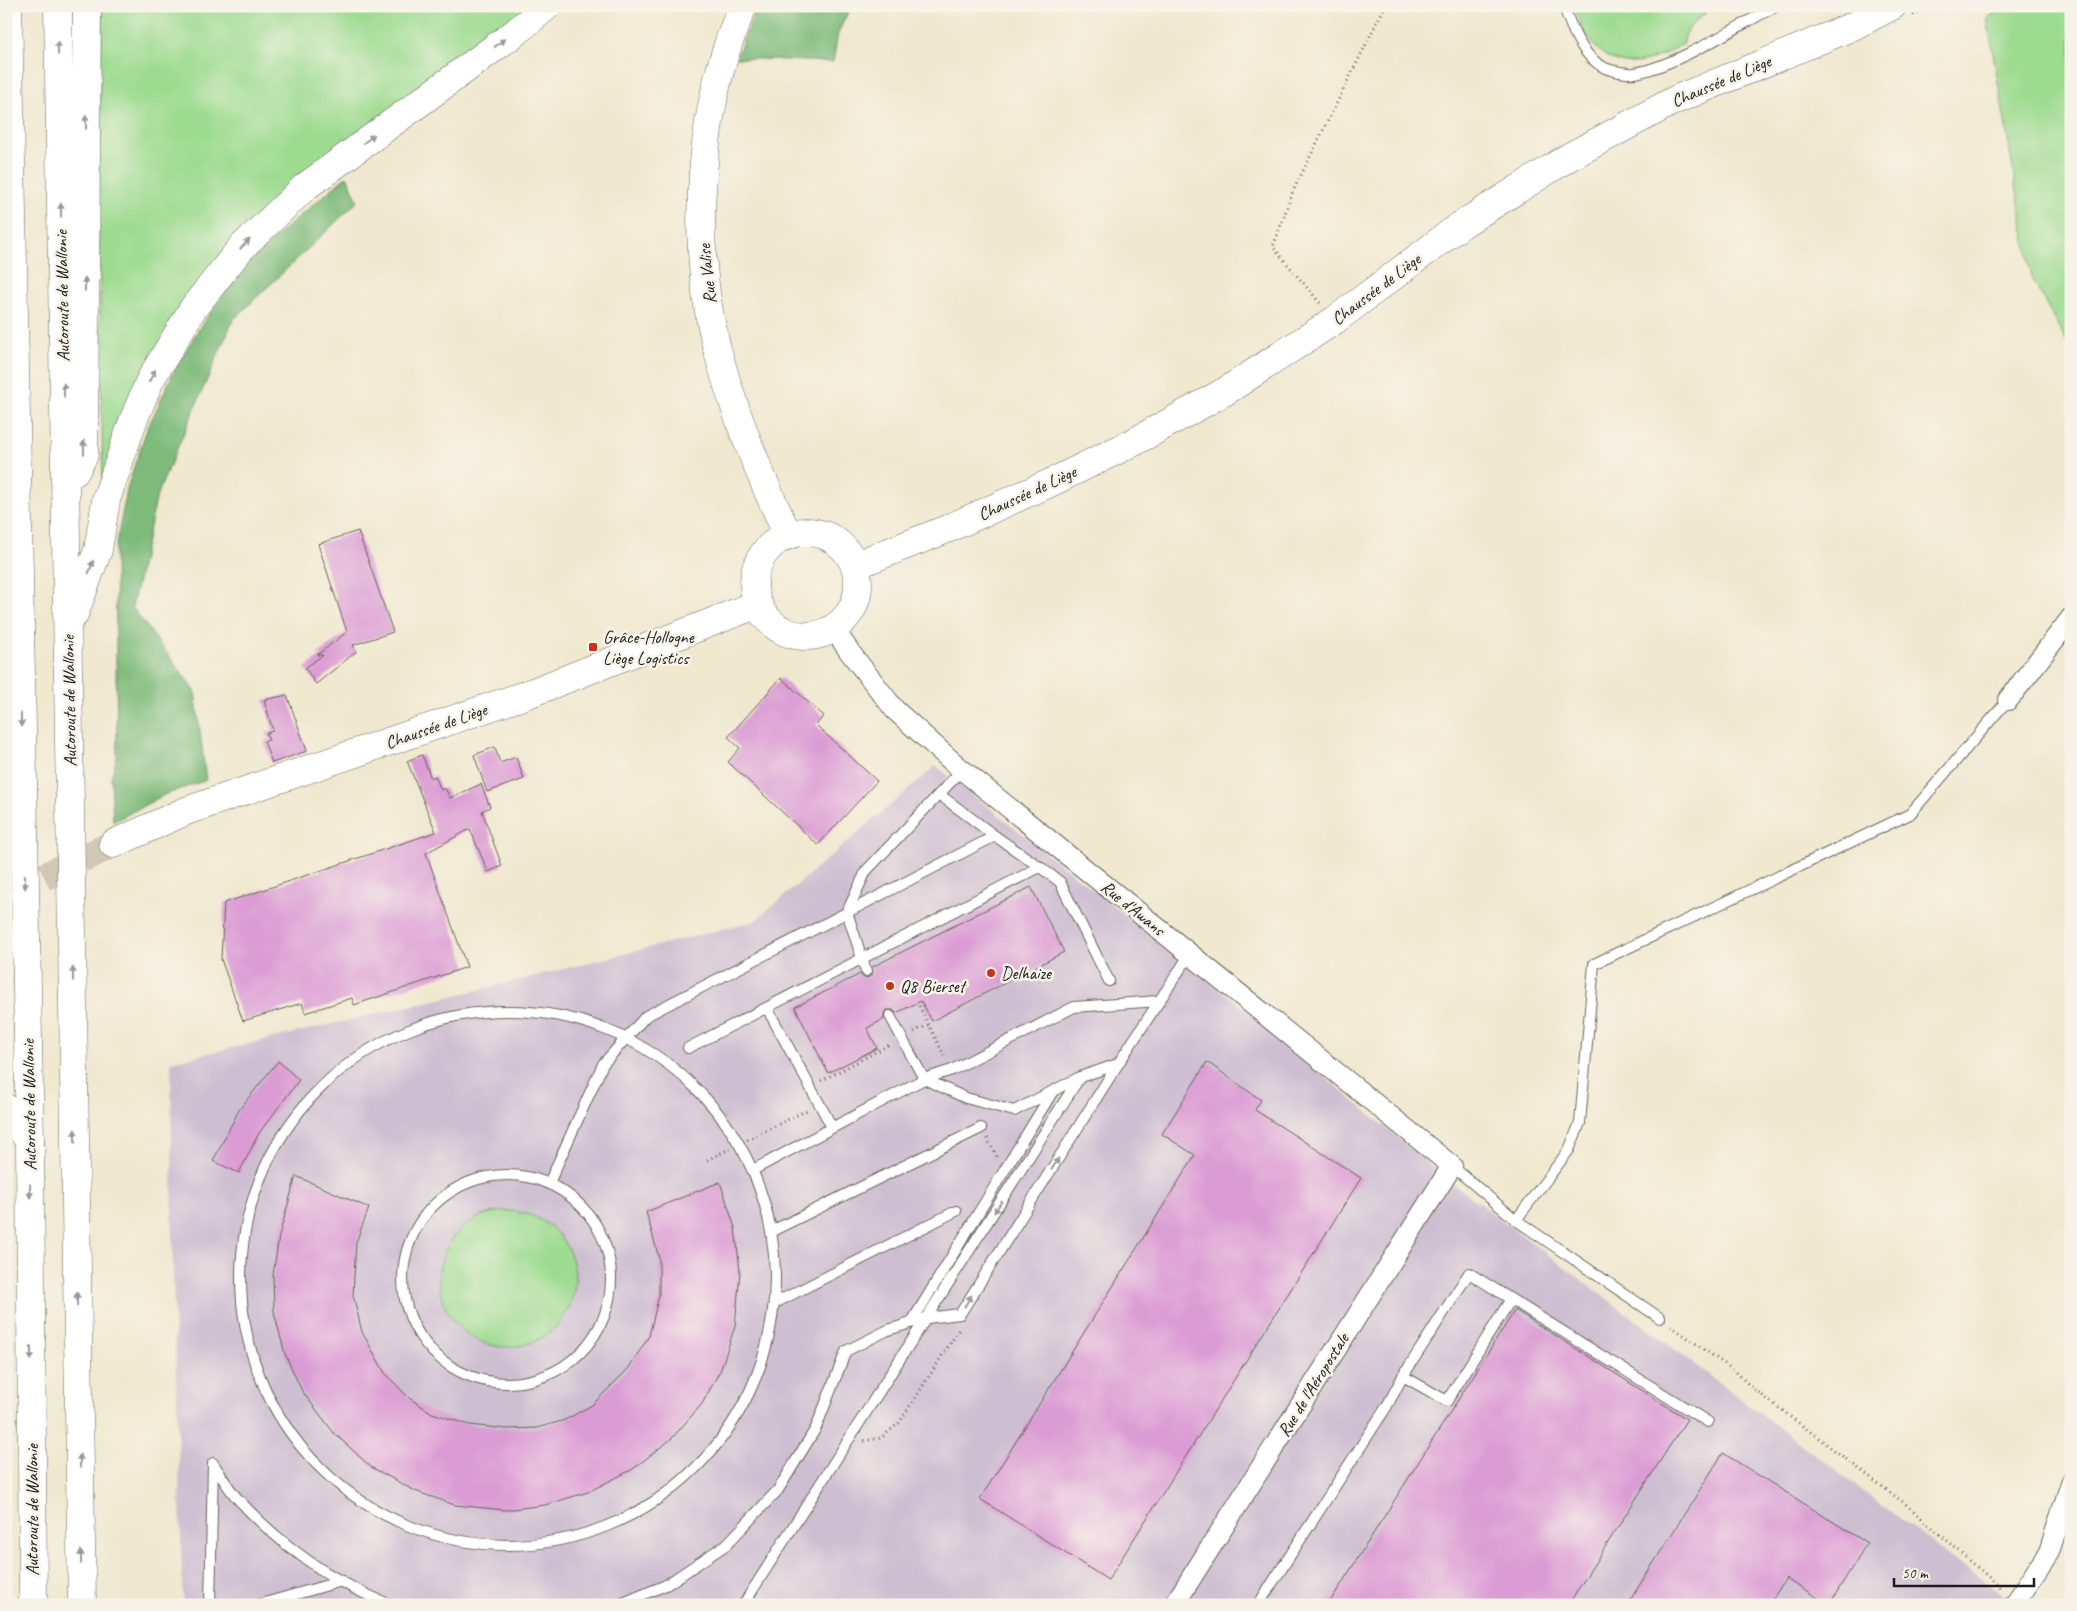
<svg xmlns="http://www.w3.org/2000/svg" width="2077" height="1611" viewBox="0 0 2077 1611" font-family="Caveat,sans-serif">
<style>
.industrial{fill:#cebed1}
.green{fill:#9ddb90;stroke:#5c7c56}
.forest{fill:#7ebb7a;stroke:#4d6c4b}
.building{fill:#db9bd4}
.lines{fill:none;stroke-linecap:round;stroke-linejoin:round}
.secondary-tunnel{stroke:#d0c9b4;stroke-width:28;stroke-dasharray:28 14;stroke-linecap:butt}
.lane-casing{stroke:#66635b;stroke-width:12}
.street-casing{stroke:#66635b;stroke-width:22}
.secondary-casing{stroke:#66635b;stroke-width:29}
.highway-casing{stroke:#66635b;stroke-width:29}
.path{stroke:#66635b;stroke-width:3;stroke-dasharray:1 4;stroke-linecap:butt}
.lane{stroke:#fff;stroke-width:10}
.street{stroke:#fff;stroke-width:20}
.secondary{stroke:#fff;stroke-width:28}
.highway{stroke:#fff;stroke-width:28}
.oneway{fill:#999}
.poi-dot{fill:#c8321e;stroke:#f7f3e8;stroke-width:2}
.labels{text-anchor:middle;stroke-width:5;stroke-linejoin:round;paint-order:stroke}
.street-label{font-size:18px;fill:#1c1c1c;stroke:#f7f3e8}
.poi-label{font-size:18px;fill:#1c1c1c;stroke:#f7f3e8;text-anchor:start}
</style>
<rect width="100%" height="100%" fill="#f7f3e8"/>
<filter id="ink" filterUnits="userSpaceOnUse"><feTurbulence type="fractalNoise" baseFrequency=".02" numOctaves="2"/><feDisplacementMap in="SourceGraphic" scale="10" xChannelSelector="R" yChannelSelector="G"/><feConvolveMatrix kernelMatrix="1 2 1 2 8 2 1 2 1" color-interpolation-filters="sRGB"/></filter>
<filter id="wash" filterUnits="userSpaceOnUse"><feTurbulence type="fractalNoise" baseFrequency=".0096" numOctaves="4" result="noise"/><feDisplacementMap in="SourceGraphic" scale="20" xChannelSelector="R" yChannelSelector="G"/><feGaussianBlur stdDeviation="1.12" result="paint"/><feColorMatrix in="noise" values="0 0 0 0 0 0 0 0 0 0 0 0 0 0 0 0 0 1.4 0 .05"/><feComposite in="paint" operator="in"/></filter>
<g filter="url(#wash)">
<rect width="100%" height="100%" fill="#f0e8cf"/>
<!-- industrial -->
<polygon class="industrial" points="936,766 1237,1003 1451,1182 2016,1605 183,1605 173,1275 171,1062 512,982 755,921"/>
<!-- green -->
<g class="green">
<polygon points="102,6 537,6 232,248 103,489 98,176"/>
<path d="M1574 6H1702L1705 14C1695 21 1684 29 1684 44 1666 53 1646 65 1626 63 1598 61 1580 30 1574 6Z"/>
<polygon points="2007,6 2071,6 2071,349 2032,278 1987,18"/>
<circle cx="507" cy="1279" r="68"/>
</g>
<!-- forest -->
<g class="forest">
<polygon points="757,6 851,6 838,33 833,62 736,58"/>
<polygon points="347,176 358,201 233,320 157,495 132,607 195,691 206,780 164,795 113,822 111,777 117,756 115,550 128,485 146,432 173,373 200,327 241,271 280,233"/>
</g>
<g id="blocks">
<!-- building -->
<g class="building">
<polygon points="358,531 393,632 353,645 356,652 316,684 305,668 323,655 317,655 347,632 318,544"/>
<polygon points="781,678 824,716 816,725 877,781 818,845 728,762 740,748 728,737"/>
<polygon points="287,695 307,751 272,763 264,741 269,740 266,733 273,731 264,700"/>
<polygon points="495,747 500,763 516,757 524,779 487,792 474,755"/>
<polygon points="422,755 431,778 435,776 441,790 445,788 450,798 481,784 490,807 482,811 502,866 488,872 470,829 426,853 467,967 354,1005 352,998 305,1013 302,1003 243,1021 221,959 224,903 436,832 407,761"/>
<polygon points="1031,887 1064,952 932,1021 921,1001 896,1013 893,1010 887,1010 884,1013 884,1019 867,1028 877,1048 828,1073 795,1007 860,974 864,978 869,977 873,973 872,967"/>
<polygon points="278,1061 299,1080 259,1133 239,1173 213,1161 239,1110"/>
<polygon points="1207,1062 1261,1100 1255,1110 1361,1178 1108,1580 980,1499 1195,1155 1162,1134"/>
<polygon points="296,1176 369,1208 356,1242 353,1295 362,1332 385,1373 409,1398 432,1413 470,1425 507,1429 537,1428 565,1420 592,1405 628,1369 649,1336 659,1295 659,1258 646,1212 720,1182 735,1228 740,1272 735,1326 721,1369 702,1404 671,1439 633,1469 588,1492 545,1505 505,1510 455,1505 415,1491 371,1467 334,1433 302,1391 285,1354 274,1312 273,1275 279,1236"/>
<polygon points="1515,1310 1687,1419 1568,1605 1328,1605"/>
<polygon points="1723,1453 1867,1543 1829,1605 1786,1578 1769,1605 1627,1605"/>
</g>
</g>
</g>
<g filter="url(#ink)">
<use href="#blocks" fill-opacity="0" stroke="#66635b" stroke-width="1"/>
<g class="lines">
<!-- secondary-tunnel -->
<polyline class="secondary-tunnel" points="6,895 113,844"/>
<defs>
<g id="lane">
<path d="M1564 6C1571 28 1582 57 1605 68 1612 71 1628 74 1635 73 1678 65 1736 27 1776 6"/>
<polyline points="940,795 995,836"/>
<polyline points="866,971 847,912 866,871 962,770"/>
<polyline points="767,1008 832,1127"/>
<circle cx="508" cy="1278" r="267"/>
<polyline points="890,1016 924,1079 966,1098 1014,1111 1080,1077 1118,1064 1190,954"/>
<polyline points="688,1048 1040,867 1060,882 1109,981"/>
<polyline points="1452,1166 1516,1220 1660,1318"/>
<polyline points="753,1170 924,1079 952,1070 1074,1007 1159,1001"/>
<circle cx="507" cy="1279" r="104"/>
<polyline points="549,1183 603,1064 646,1016 995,836 1040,867"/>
<polyline points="1516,1220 1569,1150 1580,1123 1594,964 1910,814 2008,700"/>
<polyline points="772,1231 981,1128"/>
<polyline points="1511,1299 1447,1401 1403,1376 1469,1273 1708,1422"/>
<polyline points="775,1303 956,1211"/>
<polyline points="911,1323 1053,1091"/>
<path d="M210 1605 213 1463C221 1475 228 1488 237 1498 279 1544 332 1582 391 1605"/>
<polyline points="258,1605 342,1581"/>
<polyline points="618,1605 666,1585 727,1544 778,1490 816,1428 846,1351 888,1330 927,1318 960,1314 1118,1064"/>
<polyline points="743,1605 1080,1077"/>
<polyline points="1258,1605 1387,1406 1403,1376"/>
</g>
<g id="street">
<polyline points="834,629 849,651 895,710 955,764 1452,1166 1174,1605"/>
<polyline points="2008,700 2071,618"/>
<polyline points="2016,1602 2049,1552 2071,1483"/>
</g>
<g id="secondary">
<path d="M743 6C700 101 690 235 714 336 730 404 758 472 788 535"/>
<circle cx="806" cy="584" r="52"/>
<polyline points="856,565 947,529 1050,483 1134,442 1226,391 1335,320 1461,225 1569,157 1675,100 1851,27 1892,6"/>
<polyline points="113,844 186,811 528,694 758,604"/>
</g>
<g id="highway">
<polyline points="8,6 30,1142 33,1605"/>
<polyline points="58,6 82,1605"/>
<polyline points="75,472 84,455 87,6"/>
<polyline points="74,615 98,550 106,500 133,421 150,380 194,307 241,248 305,187 516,32 547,6"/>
<polyline points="6,1108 30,1142"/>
</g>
</defs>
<!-- lane casing -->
<use href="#lane" class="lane-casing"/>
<!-- street casing -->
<use href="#street" class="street-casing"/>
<!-- secondary casing -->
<use href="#secondary" class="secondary-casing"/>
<!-- highway casing -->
<use href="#highway" class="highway-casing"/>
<!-- path -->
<g class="path">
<polyline points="1913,15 1929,6"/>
<polyline points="1320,303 1273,247 1293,191 1385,6"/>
<polyline points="919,1006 945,1057"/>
<polyline points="914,1032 928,1025"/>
<polyline points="821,1081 891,1044"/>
<polyline points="987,1138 997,1157"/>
<polyline points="707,1160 807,1110"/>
<polyline points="1671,1326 1736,1372 1750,1386 1908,1506 2002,1589"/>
<polyline points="864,1441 881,1438 899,1423 960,1328"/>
</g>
<!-- lane -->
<use href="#lane" class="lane"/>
<!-- street -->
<use href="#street" class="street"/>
<!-- secondary -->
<use href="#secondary" class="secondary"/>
<!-- highway -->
<use href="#highway" class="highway"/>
</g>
<!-- one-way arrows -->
<defs><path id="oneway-solid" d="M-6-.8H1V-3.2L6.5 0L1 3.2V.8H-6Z" transform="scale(1.25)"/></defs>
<g class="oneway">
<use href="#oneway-solid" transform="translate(500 43) rotate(-36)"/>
<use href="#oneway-solid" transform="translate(58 48) rotate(-91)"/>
<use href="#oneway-solid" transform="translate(86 122) rotate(-90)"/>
<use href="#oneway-solid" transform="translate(369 139) rotate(-37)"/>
<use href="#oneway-solid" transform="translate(61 210) rotate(-91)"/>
<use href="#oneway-solid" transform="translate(245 244) rotate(-46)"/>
<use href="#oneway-solid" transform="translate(85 284) rotate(-90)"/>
<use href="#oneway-solid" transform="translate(152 376) rotate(-63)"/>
<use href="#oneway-solid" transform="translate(64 390) rotate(-91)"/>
<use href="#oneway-solid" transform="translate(84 447) rotate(-89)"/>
<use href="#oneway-solid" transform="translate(91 567) rotate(-70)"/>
<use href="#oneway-solid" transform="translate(21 720) rotate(89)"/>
<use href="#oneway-solid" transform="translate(25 882) rotate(89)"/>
<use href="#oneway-solid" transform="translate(73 974) rotate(-91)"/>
<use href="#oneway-solid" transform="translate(75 1136) rotate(-91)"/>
<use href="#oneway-solid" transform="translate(1055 1164) rotate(-58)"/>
<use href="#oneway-solid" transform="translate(30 1191) rotate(90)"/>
<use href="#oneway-solid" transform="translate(998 1207) rotate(123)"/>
<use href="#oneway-solid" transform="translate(77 1299) rotate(-91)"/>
<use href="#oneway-solid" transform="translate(968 1301) rotate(-58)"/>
<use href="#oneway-solid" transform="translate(31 1353) rotate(90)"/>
<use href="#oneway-solid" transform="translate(80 1461) rotate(-91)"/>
<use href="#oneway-solid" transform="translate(81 1557) rotate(-91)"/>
</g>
</g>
<!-- markers -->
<g class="poi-dot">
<rect x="588" y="642" width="10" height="10" rx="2.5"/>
<circle cx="991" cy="973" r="5"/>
<circle cx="890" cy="986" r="5"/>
</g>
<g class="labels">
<!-- street labels -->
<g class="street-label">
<text transform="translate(1721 81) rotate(-23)" y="6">Chaussée de Liège</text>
<text transform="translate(707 274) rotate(-96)" y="6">Rue Valise</text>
<text transform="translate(1376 289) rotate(-37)" y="6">Chaussée de Liège</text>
<text transform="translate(62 296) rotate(-91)" y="6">Autoroute de Wallonie</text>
<text transform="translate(1027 493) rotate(-25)" y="6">Chaussée de Liège</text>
<text transform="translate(69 701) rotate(-91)" y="6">Autoroute de Wallonie</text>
<text transform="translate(436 726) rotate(-19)" y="6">Chaussée de Liège</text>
<text transform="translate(1133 908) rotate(39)" y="6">Rue d'Awans</text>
<text transform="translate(29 1105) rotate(-91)" y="6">Autoroute de Wallonie</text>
<text transform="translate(1313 1385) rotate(-58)" y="6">Rue de l'Aéropostale</text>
<text transform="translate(32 1510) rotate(-90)" y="6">Autoroute de Wallonie</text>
</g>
<!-- poi labels -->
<g class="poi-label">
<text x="603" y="643">Grâce-Hollogne<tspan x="603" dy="21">Liège Logistics</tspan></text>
<text x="1001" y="979">Delhaize</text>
<text x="900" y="992">Q8 Bierset</text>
</g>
</g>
<!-- margin -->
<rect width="2077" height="1611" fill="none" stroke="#f7f3e8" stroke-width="25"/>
<!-- scale -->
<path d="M1894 1578v8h140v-8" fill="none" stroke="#1c1c1c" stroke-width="2.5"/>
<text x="1902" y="1578" font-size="15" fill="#1c1c1c" stroke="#f7f3e8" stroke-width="4" paint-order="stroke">50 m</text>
</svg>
